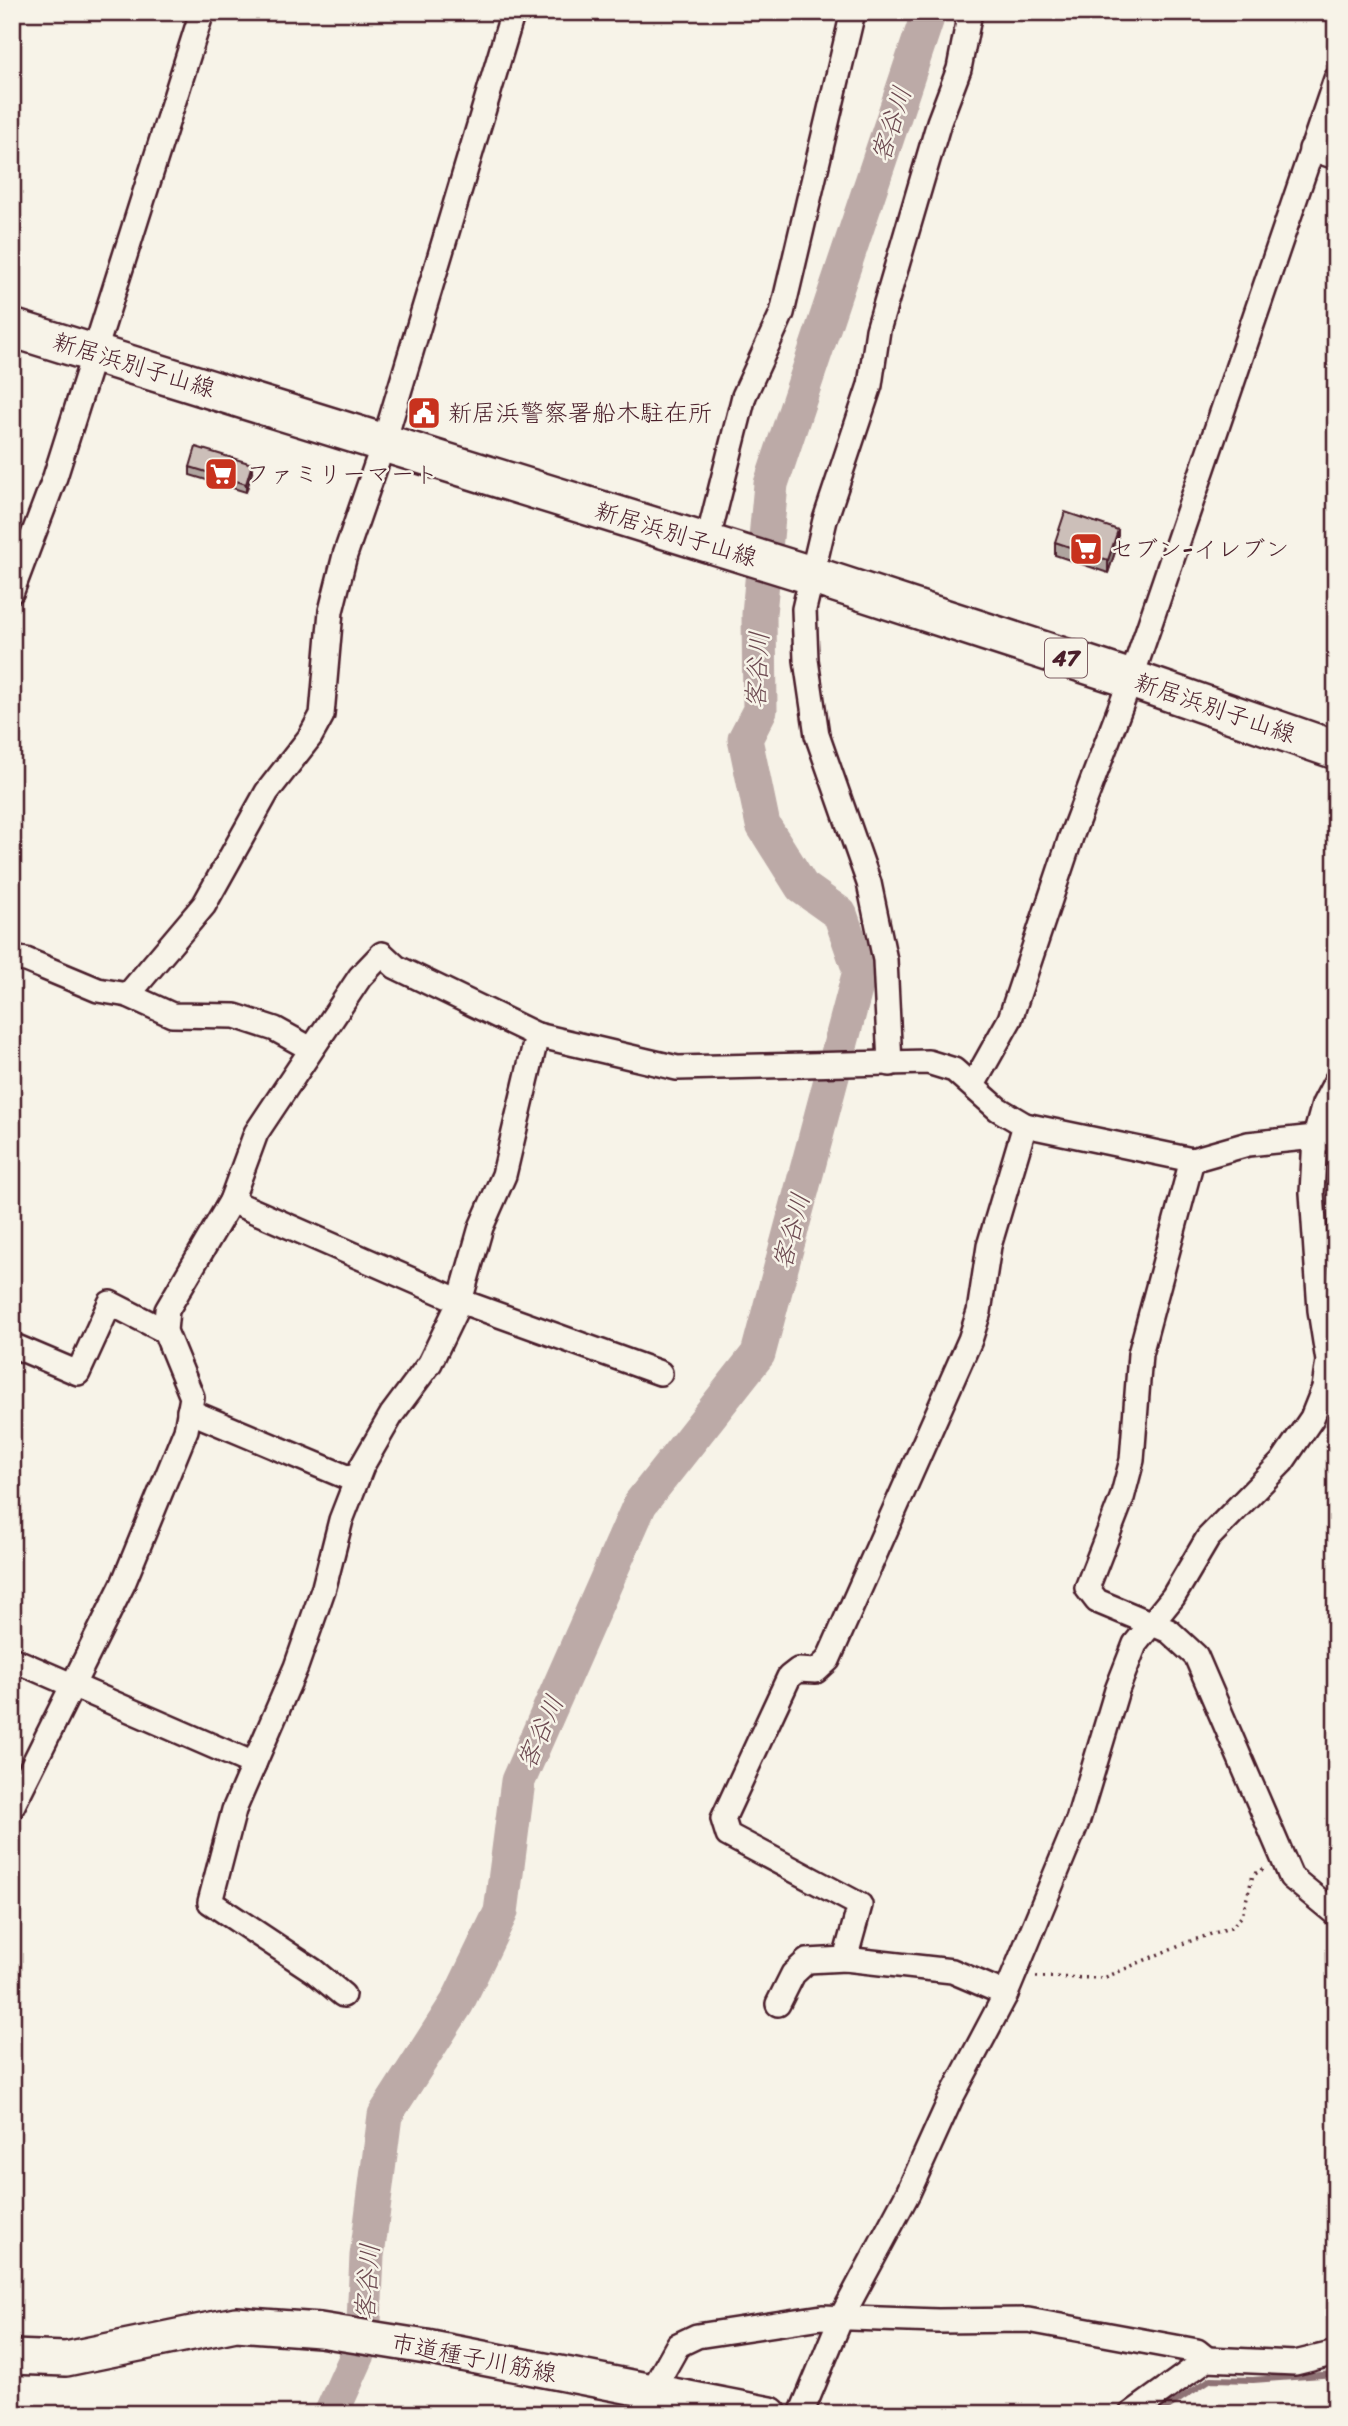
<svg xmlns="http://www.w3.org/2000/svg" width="1348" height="2426" viewBox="0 0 1348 2426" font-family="Sriracha,'Klee One',sans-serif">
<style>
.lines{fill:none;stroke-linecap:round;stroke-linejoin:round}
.stream{stroke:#8e7275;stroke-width:6}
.river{stroke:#bcaaa7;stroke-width:35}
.street-casing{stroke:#4a1f2b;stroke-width:28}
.secondary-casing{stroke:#4a1f2b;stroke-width:38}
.primary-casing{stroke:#4a1f2b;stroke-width:42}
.path{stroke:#4a1f2b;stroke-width:3.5;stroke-dasharray:2 5;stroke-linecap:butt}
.street{stroke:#f7f3e8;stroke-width:23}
.secondary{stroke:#f7f3e8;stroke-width:33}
.primary{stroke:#f7f3e8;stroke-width:37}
.wall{fill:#afa49f;stroke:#4a1f2b;stroke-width:2}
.shaded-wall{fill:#8f8682;stroke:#4a1f2b;stroke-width:2}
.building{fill:#ccbfb9;stroke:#4a1f2b;stroke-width:2}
.labels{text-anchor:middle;stroke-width:5;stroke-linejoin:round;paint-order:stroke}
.shield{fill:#f7f3e8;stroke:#7e5f64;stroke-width:2}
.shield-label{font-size:23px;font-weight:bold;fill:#4a1f2b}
.street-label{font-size:24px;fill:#4a1f2b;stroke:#f7f3e8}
.poi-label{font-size:24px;fill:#4a1f2b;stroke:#f7f3e8;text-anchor:start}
.water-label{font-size:26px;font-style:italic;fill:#6c4950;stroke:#f7f3e8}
</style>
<rect width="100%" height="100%" fill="#f7f3e8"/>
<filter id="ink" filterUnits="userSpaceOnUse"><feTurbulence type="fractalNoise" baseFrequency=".0143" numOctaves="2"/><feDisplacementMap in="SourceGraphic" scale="14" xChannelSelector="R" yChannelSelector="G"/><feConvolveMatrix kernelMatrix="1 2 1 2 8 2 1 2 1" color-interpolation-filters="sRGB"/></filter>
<g filter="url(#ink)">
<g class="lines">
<!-- stream -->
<polyline class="stream" points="1157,2414 1211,2379 1253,2380 1336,2374"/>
<!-- river -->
<polyline class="river" points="331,2414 363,2343 367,2256 385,2115 457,2003 501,1912 518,1781 640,1504 758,1354 860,971 840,914 802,887 763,825 745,739 760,710 759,614 771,484 929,12"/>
<defs>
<g id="street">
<polyline points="1311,149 1336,157"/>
<polyline points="707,543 744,396 782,313 853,12"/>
<polyline points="12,591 55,477 202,12"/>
<polyline points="12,958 26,960 98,990 128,995 172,1015 235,1016 275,1029 311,1049"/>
<polyline points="128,995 204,905 267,792 310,737 322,715 331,611 345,555 384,442 513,12"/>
<polyline points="890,1064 885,960 869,883 817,735 806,660 804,609 825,520 870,385 878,330 939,122 959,69 970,12"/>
<polyline points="973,1085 1010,1019 1071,837 1131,679 1336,79"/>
<polyline points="1192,1160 1140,1354 1132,1460 1122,1498 1087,1588 1097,1601 1169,1631 1196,1656 1291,1877 1336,1914"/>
<polyline points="231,1201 460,1301 660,1373"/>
<polyline points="12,1345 78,1373 110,1303 165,1331"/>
<polyline points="189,1411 356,1481"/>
<polyline points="12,1659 254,1764"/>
<polyline points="12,1807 123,1584 186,1430 192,1397 165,1331 167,1310 231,1201 256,1133 360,977 382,954 396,967 537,1035 677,1068 928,1062 954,1070 998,1109 1025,1125 1192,1160 1248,1144 1315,1137 1336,1140"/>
<polyline points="845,1959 860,1905 728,1835 723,1819 789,1677 798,1670 816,1671 828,1660 970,1340 979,1312 989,1246 1025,1125"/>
<polyline points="343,1995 314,1971 210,1902 234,1810 296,1667 324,1587 341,1520 362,1466 392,1414 430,1363 460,1301 481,1227 504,1175 537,1035"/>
<polyline points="778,2004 793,1974 807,1961 845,1959 952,1971 1006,1994"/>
<polyline points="651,2393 678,2345 697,2336 822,2317 938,2321 1028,2320 1197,2351 1207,2359"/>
<polyline points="801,2414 841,2318 908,2193 951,2098 1006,1994 1078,1820 1117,1690 1135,1644 1173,1597 1208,1538 1282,1462 1312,1418 1324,1388 1328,1361 1320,1310 1312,1193 1315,1137 1324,1104 1336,1081"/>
<polyline points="1131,2414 1207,2359 1295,2363 1336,2353"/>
</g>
<polyline id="secondary" points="12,2357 66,2359 236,2324 320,2330 426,2347 770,2414"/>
<polyline id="primary" points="12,328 811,575 1131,679 1336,750"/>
</defs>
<!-- street casing -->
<use href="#street" class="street-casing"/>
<!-- secondary casing -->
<use href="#secondary" class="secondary-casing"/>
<!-- primary casing -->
<use href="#primary" class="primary-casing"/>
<!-- path -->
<polyline class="path" points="1036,1977 1104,1978 1182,1944 1232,1927 1242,1916 1253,1875 1267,1867"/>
<!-- street -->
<use href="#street" class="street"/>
<!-- secondary -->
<use href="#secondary" class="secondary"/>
<!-- primary -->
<use href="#primary" class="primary"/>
</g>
<!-- wall -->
<g class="wall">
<polygon points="190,467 252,472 246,492 190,475"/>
<polygon points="1055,542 1118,543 1108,573 1055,555"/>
</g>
<!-- shaded-wall -->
<g class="shaded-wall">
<polygon points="252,464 252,472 246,492 246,484"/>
<polygon points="1118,530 1118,543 1108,573 1108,560"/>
</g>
<!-- building -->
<g class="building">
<polygon points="196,447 252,464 246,484 190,467"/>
<polygon points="1065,512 1118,530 1108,560 1055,542"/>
</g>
</g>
<!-- icons -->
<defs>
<symbol id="civic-square" viewBox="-11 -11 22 22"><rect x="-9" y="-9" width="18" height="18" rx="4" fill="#c8321e" stroke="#f7f3e8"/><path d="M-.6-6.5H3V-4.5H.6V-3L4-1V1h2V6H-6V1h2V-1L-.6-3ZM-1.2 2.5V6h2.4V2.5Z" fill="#fff"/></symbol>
<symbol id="supermarket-square" viewBox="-11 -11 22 22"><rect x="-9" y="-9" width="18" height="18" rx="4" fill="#c8321e" stroke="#f7f3e8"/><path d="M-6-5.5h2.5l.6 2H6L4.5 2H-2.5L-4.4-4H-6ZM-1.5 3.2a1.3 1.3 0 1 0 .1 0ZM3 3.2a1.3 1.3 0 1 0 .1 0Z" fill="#fff"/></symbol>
</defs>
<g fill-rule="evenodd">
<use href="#civic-square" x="405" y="394" width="38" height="38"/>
<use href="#supermarket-square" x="202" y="455" width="38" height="38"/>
<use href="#supermarket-square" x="1067" y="530" width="38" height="38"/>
</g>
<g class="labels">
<!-- shield labels -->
<rect class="shield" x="1045" y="638.5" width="42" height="39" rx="5"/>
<g class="shield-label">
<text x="1066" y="666">47</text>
</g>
<!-- street labels -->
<g class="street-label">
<text transform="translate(134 365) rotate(17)" y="8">新居浜別子山線</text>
<text transform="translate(676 534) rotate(17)" y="8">新居浜別子山線</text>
<text transform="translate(1215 708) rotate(19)" y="8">新居浜別子山線</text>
<text transform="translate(474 2358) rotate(11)" y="8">市道種子川筋線</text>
</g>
<!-- poi labels -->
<g class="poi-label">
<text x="448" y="421">新居浜警察署船木駐在所</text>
<text x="246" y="482">ファミリーマート</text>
<text x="1110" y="557">セブン-イレブン</text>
</g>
<!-- water labels -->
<g class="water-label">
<text transform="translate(891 124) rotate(-72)" y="9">客谷川</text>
<text transform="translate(757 670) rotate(-87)" y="9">客谷川</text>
<text transform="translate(791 1231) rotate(-75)" y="9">客谷川</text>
<text transform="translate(540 1732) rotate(-66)" y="9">客谷川</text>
<text transform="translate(367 2282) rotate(-86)" y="9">客谷川</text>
</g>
</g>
<!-- margin -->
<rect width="1348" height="2426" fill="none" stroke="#f7f3e8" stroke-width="42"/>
<rect x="21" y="21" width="1306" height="2384" fill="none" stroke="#4a1f2b" stroke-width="2.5" filter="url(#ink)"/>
</svg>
